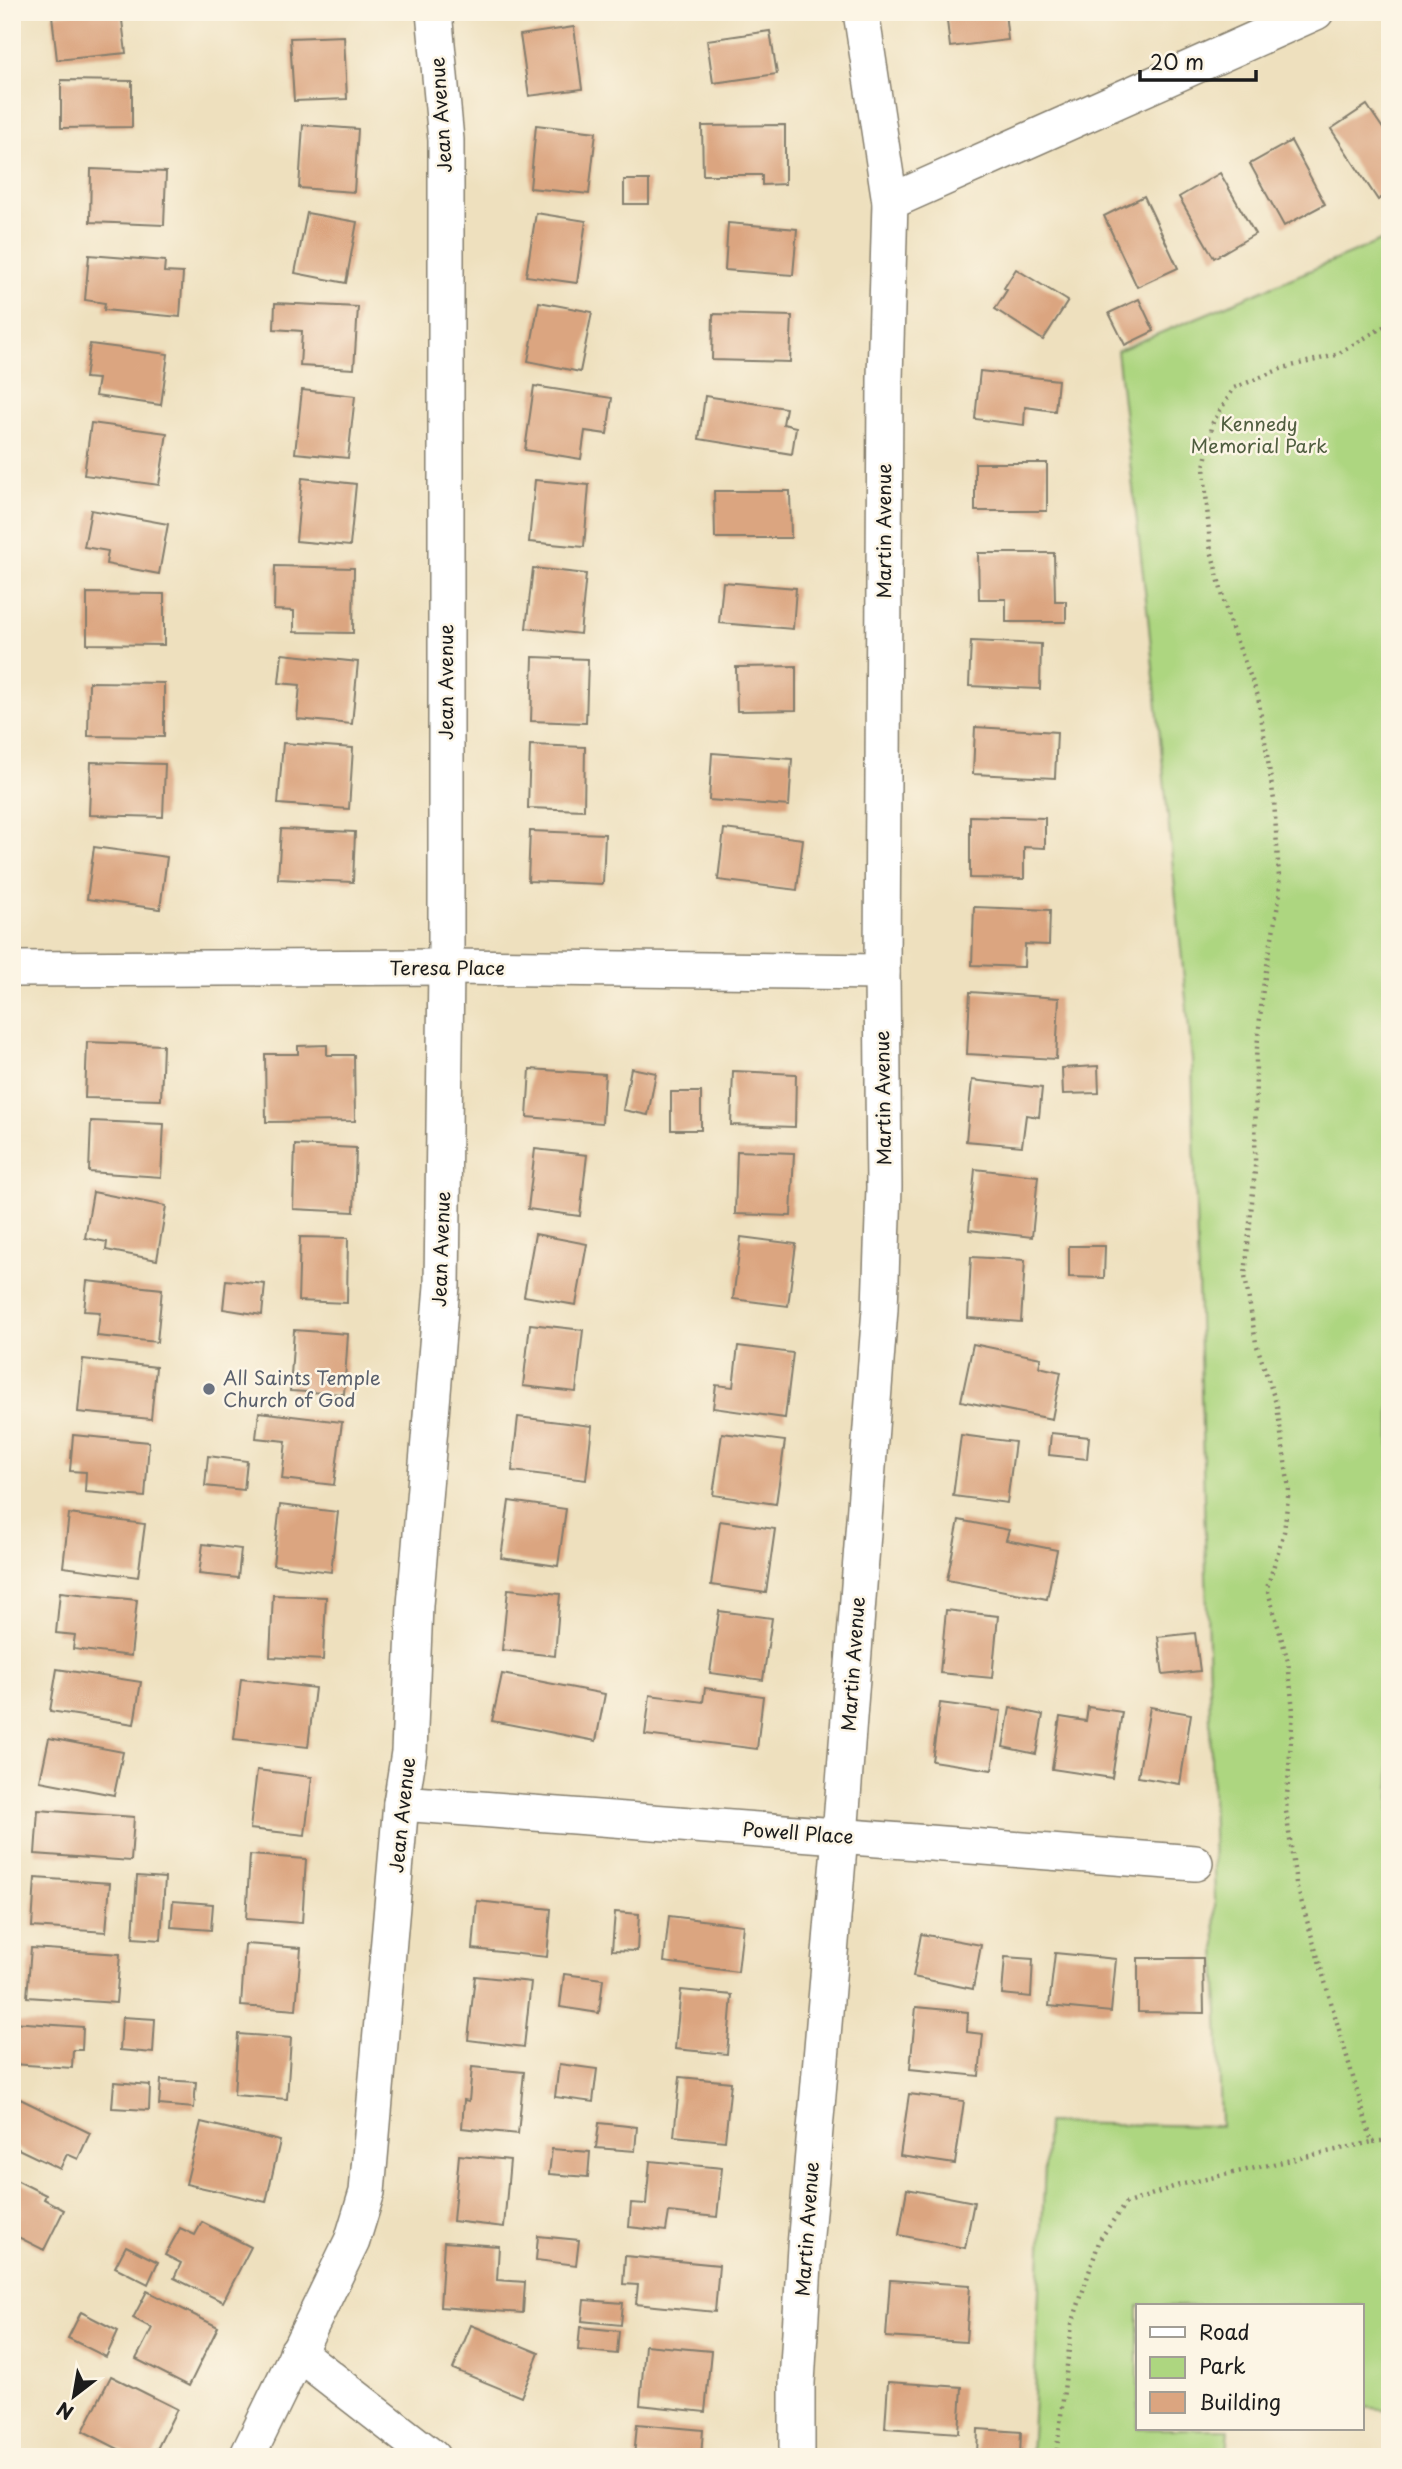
<svg xmlns="http://www.w3.org/2000/svg" width="1402" height="2469" viewBox="0 0 1402 2469" font-family="'Playpen Sans',sans-serif">
<style>
.green{fill:#add680;stroke:#64794e;stroke-width:2}
.building{fill:#dba580}
.lines{fill:none;stroke-linecap:round;stroke-linejoin:round}
.minor-casing{stroke:#857e6d;stroke-width:38}
.path{stroke:#857e6d;stroke-width:4.5;stroke-dasharray:2 5;stroke-linecap:butt}
.minor{stroke:#fff;stroke-width:35}
.worship-dot{fill:#6b7280;stroke:#fcf5e5;stroke-width:2.5}
.labels{text-anchor:middle;stroke-width:5;stroke-linejoin:round;paint-order:stroke}
.street-label{font-size:19px;fill:#1c1c1c;stroke:#fcf5e5}
.park-label{font-size:19px;fill:#4f5d3f;stroke:#fcf5e5}
.worship-label{font-size:19px;fill:#5b616d;stroke:#fcf5e5;text-anchor:start}
</style>
<rect width="100%" height="100%" fill="#fcf5e5"/>
<filter id="ink" filterUnits="userSpaceOnUse"><feTurbulence type="fractalNoise" baseFrequency=".0143" numOctaves="2"/><feDisplacementMap in="SourceGraphic" scale="14" xChannelSelector="R" yChannelSelector="G"/><feConvolveMatrix kernelMatrix="1 2 1 2 8 2 1 2 1" color-interpolation-filters="sRGB"/></filter>
<filter id="wash" filterUnits="userSpaceOnUse"><feTurbulence type="fractalNoise" baseFrequency=".00686" numOctaves="4" result="noise"/><feDisplacementMap in="SourceGraphic" scale="28" xChannelSelector="R" yChannelSelector="G"/><feGaussianBlur stdDeviation="1.57" result="paint"/><feColorMatrix in="noise" values="0 0 0 0 0 0 0 0 0 0 0 0 0 0 0 0 0 1.4 0 .05"/><feComposite in="paint" operator="in"/></filter>
<g filter="url(#wash)">
<rect width="100%" height="100%" fill="#eee0be"/>
<!-- green -->
<polygon class="green" points="1390,237 1390,2410 1362,2407 1362,2306 1138,2306 1138,2429 1229,2429 1227,2457 1031,2457 1047,2123 1221,2126 1192,1060 1148,617 1117,351"/>
<g id="blocks">
<!-- building -->
<g class="building">
<polygon points="82,12 121,12 126,53 57,60 52,15"/>
<polygon points="946,12 1005,12 1008,40 950,47"/>
<polygon points="574,27 582,89 529,96 520,35"/>
<polygon points="770,31 777,74 713,83 707,40"/>
<polygon points="344,36 347,99 294,101 290,38"/>
<polygon points="61,80 132,81 132,127 61,128"/>
<polygon points="1367,105 1390,139 1390,192 1378,200 1331,129"/>
<polygon points="303,125 358,129 354,192 299,188"/>
<polygon points="536,125 596,132 589,194 530,188"/>
<polygon points="785,125 785,184 762,185 762,175 703,175 702,126"/>
<polygon points="1291,141 1325,204 1284,226 1250,164"/>
<polygon points="91,169 166,172 164,225 90,222"/>
<polygon points="1220,173 1255,234 1214,258 1179,197"/>
<rect x="624" y="180" width="25" height="24"/>
<polygon points="1144,196 1178,268 1137,287 1104,216"/>
<polygon points="307,213 357,222 346,283 295,273"/>
<polygon points="536,213 586,221 577,283 526,276"/>
<polygon points="728,223 797,229 793,275 725,270"/>
<polygon points="89,255 165,261 164,272 183,273 180,317 104,310 105,303 85,300"/>
<polygon points="1016,269 1068,301 1043,340 995,309 1007,290 1004,288"/>
<polygon points="1139,299 1154,331 1125,345 1109,313"/>
<polygon points="539,302 592,312 580,372 528,361"/>
<polygon points="275,303 358,307 354,369 300,366 302,331 274,329"/>
<polygon points="713,314 792,316 790,362 712,360"/>
<polygon points="90,344 168,354 161,405 95,396 98,379 85,378"/>
<polygon points="980,371 1058,380 1055,411 1025,407 1024,425 975,419"/>
<polygon points="534,386 612,398 607,434 585,431 581,459 525,450"/>
<polygon points="302,390 355,396 348,458 295,453"/>
<polygon points="705,396 786,408 783,424 796,427 792,454 699,439"/>
<polygon points="91,423 167,433 159,485 84,475"/>
<rect x="975" y="463" width="72" height="48"/>
<polygon points="302,478 356,484 350,546 296,541"/>
<polygon points="535,480 589,485 584,547 529,542"/>
<polygon points="714,491 790,491 791,538 715,538"/>
<polygon points="91,510 168,524 159,574 106,564 108,551 84,547"/>
<polygon points="978,553 1054,553 1055,601 1066,601 1066,622 1006,622 1006,599 979,599"/>
<polygon points="275,566 354,568 353,633 294,632 294,611 274,610"/>
<polygon points="533,568 586,574 580,634 526,628"/>
<polygon points="723,582 796,588 793,629 719,623"/>
<polygon points="87,593 164,594 164,645 87,644"/>
<polygon points="971,641 1041,644 1040,689 969,686"/>
<polygon points="282,654 358,662 352,724 297,719 300,685 279,683"/>
<polygon points="533,657 588,659 586,723 531,721"/>
<polygon points="796,666 796,710 737,711 736,667"/>
<polygon points="89,682 164,683 164,737 88,736"/>
<polygon points="975,727 1057,732 1055,778 973,774"/>
<polygon points="283,743 353,748 349,809 278,804"/>
<polygon points="530,745 585,747 584,810 528,808"/>
<polygon points="712,753 792,759 789,806 709,800"/>
<polygon points="91,762 165,764 163,817 89,815"/>
<polygon points="970,816 1045,818 1045,848 1024,847 1024,879 970,878"/>
<polygon points="281,829 355,832 353,882 278,879"/>
<polygon points="724,829 803,839 797,890 718,880"/>
<polygon points="530,831 605,834 603,884 528,881"/>
<polygon points="94,847 167,857 160,909 87,899"/>
<polygon points="974,907 1050,910 1049,945 1025,944 1024,967 972,965"/>
<polygon points="970,992 1059,998 1056,1059 967,1054"/>
<polygon points="87,1042 163,1045 161,1100 85,1098"/>
<polygon points="327,1045 327,1055 354,1055 355,1121 266,1122 265,1054 298,1054 298,1046"/>
<polygon points="1098,1066 1099,1093 1063,1094 1062,1068"/>
<polygon points="631,1068 656,1073 648,1115 623,1110"/>
<polygon points="530,1069 605,1074 602,1123 527,1117"/>
<polygon points="733,1071 796,1074 795,1127 731,1125"/>
<polygon points="972,1080 1042,1088 1039,1117 1026,1115 1022,1146 966,1141"/>
<rect x="671" y="1092" width="30" height="38"/>
<polygon points="91,1121 164,1124 161,1177 89,1172"/>
<polygon points="295,1145 356,1148 354,1212 293,1209"/>
<polygon points="535,1149 587,1155 580,1216 528,1209"/>
<polygon points="737,1151 794,1153 791,1216 735,1214"/>
<polygon points="975,1169 1038,1176 1032,1237 969,1230"/>
<polygon points="93,1192 166,1206 157,1260 106,1250 107,1242 85,1238"/>
<polygon points="535,1234 587,1244 576,1305 524,1296"/>
<polygon points="300,1237 348,1238 347,1303 298,1301"/>
<polygon points="741,1237 796,1244 788,1306 733,1299"/>
<polygon points="1069,1246 1105,1246 1104,1278 1069,1277"/>
<polygon points="971,1257 1025,1260 1021,1322 968,1318"/>
<polygon points="226,1280 265,1284 262,1315 223,1309"/>
<polygon points="87,1281 162,1289 157,1342 97,1336 100,1312 84,1311"/>
<polygon points="530,1324 583,1330 576,1392 523,1386"/>
<polygon points="294,1330 348,1334 344,1394 290,1391"/>
<polygon points="973,1344 1041,1358 1039,1367 1061,1372 1052,1419 961,1401"/>
<polygon points="738,1346 793,1353 785,1418 713,1408 716,1385 733,1387"/>
<polygon points="83,1359 156,1367 151,1419 78,1412"/>
<polygon points="259,1412 342,1422 334,1485 282,1479 286,1441 256,1438"/>
<polygon points="518,1417 592,1426 586,1480 512,1471"/>
<polygon points="722,1433 785,1441 776,1504 713,1495"/>
<polygon points="1051,1433 1089,1437 1087,1459 1049,1455"/>
<polygon points="73,1435 149,1442 145,1497 85,1492 86,1472 70,1471"/>
<polygon points="961,1435 1015,1442 1007,1503 953,1496"/>
<polygon points="208,1456 247,1461 244,1490 205,1486"/>
<polygon points="509,1501 566,1509 558,1566 501,1558"/>
<polygon points="280,1505 338,1512 331,1572 273,1565"/>
<polygon points="69,1514 145,1524 138,1577 63,1567"/>
<polygon points="959,1520 1009,1530 1006,1540 1057,1550 1047,1599 947,1580"/>
<polygon points="720,1521 775,1529 766,1593 711,1585"/>
<polygon points="203,1544 241,1549 238,1578 199,1574"/>
<polygon points="508,1589 560,1594 555,1656 502,1650"/>
<polygon points="60,1592 137,1600 131,1656 73,1649 75,1635 56,1633"/>
<polygon points="273,1595 326,1597 323,1660 270,1657"/>
<polygon points="946,1610 998,1616 992,1678 940,1673"/>
<polygon points="719,1611 772,1618 763,1680 710,1673"/>
<polygon points="1195,1633 1200,1671 1163,1675 1158,1637"/>
<polygon points="57,1669 141,1682 134,1724 50,1711"/>
<polygon points="502,1674 605,1694 596,1741 492,1721"/>
<polygon points="241,1679 315,1688 308,1747 234,1739"/>
<polygon points="705,1688 763,1696 757,1749 645,1735 650,1695 703,1702"/>
<polygon points="940,1703 1001,1711 992,1770 932,1761"/>
<polygon points="1088,1707 1122,1712 1112,1778 1052,1769 1060,1717 1086,1721"/>
<polygon points="1150,1707 1191,1714 1180,1784 1138,1777"/>
<polygon points="1010,1708 1043,1715 1036,1754 1003,1747"/>
<polygon points="49,1738 123,1752 114,1795 40,1781"/>
<polygon points="257,1770 312,1777 305,1835 250,1829"/>
<polygon points="38,1810 134,1817 131,1861 35,1854"/>
<polygon points="250,1855 306,1859 302,1923 246,1919"/>
<polygon points="137,1876 165,1878 161,1940 133,1938"/>
<polygon points="35,1878 110,1883 106,1932 32,1927"/>
<polygon points="173,1901 213,1904 211,1930 171,1927"/>
<polygon points="477,1901 551,1909 547,1957 473,1949"/>
<polygon points="615,1912 639,1914 637,1951 612,1950"/>
<polygon points="669,1916 743,1925 738,1972 664,1962"/>
<polygon points="921,1934 981,1945 973,1989 913,1977"/>
<polygon points="245,1944 301,1948 296,2010 241,2006"/>
<polygon points="31,1948 120,1954 116,2003 27,1997"/>
<polygon points="1055,1953 1116,1959 1111,2012 1049,2006"/>
<polygon points="1005,1957 1033,1959 1031,1997 1002,1994"/>
<polygon points="1138,1958 1203,1958 1204,2013 1138,2012"/>
<polygon points="564,1974 603,1979 599,2013 560,2007"/>
<polygon points="475,1976 531,1982 524,2047 468,2040"/>
<polygon points="681,1990 732,1995 727,2054 675,2049"/>
<polygon points="916,2007 968,2012 967,2032 983,2034 979,2076 910,2069"/>
<polygon points="122,2017 155,2019 153,2053 120,2050"/>
<polygon points="12,2022 83,2027 82,2050 73,2050 72,2068 12,2064"/>
<polygon points="238,2034 291,2038 287,2099 234,2095"/>
<polygon points="559,2064 597,2069 593,2102 555,2097"/>
<polygon points="472,2067 524,2072 518,2134 462,2128 464,2100 469,2101"/>
<polygon points="680,2077 731,2082 725,2141 674,2136"/>
<polygon points="161,2080 196,2082 194,2108 159,2105"/>
<polygon points="114,2082 150,2085 149,2110 112,2108"/>
<polygon points="909,2094 964,2101 955,2164 900,2156"/>
<polygon points="12,2095 90,2133 78,2159 67,2154 60,2169 12,2146"/>
<polygon points="201,2122 280,2141 266,2202 186,2184"/>
<polygon points="599,2123 637,2127 635,2151 596,2148"/>
<polygon points="552,2149 590,2152 588,2177 549,2174"/>
<polygon points="459,2155 510,2160 504,2227 453,2221"/>
<polygon points="650,2161 722,2168 717,2217 669,2212 666,2231 629,2227 631,2203 646,2204"/>
<polygon points="12,2178 46,2195 44,2199 64,2210 44,2250 12,2234"/>
<polygon points="907,2189 974,2202 965,2248 899,2235"/>
<polygon points="202,2222 251,2247 223,2302 174,2278 181,2263 165,2255 180,2228 195,2235"/>
<polygon points="538,2236 579,2240 576,2265 536,2260"/>
<polygon points="444,2242 499,2246 497,2280 525,2282 523,2313 440,2307"/>
<polygon points="126,2246 158,2262 148,2284 115,2267"/>
<polygon points="625,2256 719,2265 715,2312 636,2304 638,2285 623,2284"/>
<polygon points="890,2280 970,2285 966,2342 886,2337"/>
<polygon points="147,2291 218,2327 189,2386 136,2359 152,2328 133,2318"/>
<polygon points="584,2300 623,2303 621,2325 582,2321"/>
<polygon points="81,2312 118,2331 106,2357 68,2338"/>
<polygon points="471,2325 539,2353 521,2397 453,2369"/>
<polygon points="580,2327 619,2331 617,2354 578,2350"/>
<polygon points="645,2345 711,2351 705,2412 640,2405"/>
<polygon points="111,2376 177,2409 153,2457 134,2457 83,2431"/>
<polygon points="888,2382 962,2387 959,2433 885,2428"/>
<polygon points="637,2424 703,2430 701,2457 634,2457"/>
<polygon points="978,2429 1021,2432 1020,2457 977,2456"/>
</g>
</g>
</g>
<g filter="url(#ink)">
<use href="#blocks" fill-opacity="0" stroke="#857e6d" stroke-width="2"/>
<g class="lines">
<defs>
<g id="minor">
<polyline points="890,202 1316,12"/>
<polyline points="12,969 446,967 882,972"/>
<polyline points="401,1803 1195,1863"/>
<polyline points="297,2352 432,2457"/>
<polyline points="247,2457 352,2241 367,2192 401,1803 409,1752 415,1605 442,1286 446,967 446,140 434,12"/>
<polyline points="797,2457 797,2383 805,2247 840,1836 880,1309 884,1187 882,972 885,378 890,202 861,12"/>
</g>
</defs>
<!-- minor casing -->
<use href="#minor" class="minor-casing"/>
<!-- path -->
<g class="path">
<polyline points="1390,323 1336,355 1283,368 1234,388 1213,422 1204,467 1210,546 1229,621 1258,696 1274,800 1280,893 1263,988 1256,1058 1255,1170 1245,1276 1256,1343 1277,1406 1289,1489 1284,1532 1267,1588 1288,1661 1293,1711 1286,1811 1296,1883 1372,2142 1390,2140"/>
<polyline points="1056,2457 1072,2324 1100,2239 1125,2204 1179,2185 1372,2142"/>
</g>
<!-- minor -->
<use href="#minor" class="minor"/>
</g>
</g>
<!-- markers -->
<circle class="worship-dot" cx="209" cy="1389" r="7"/>
<g class="labels">
<!-- street labels -->
<g class="street-label">
<text transform="translate(441 115) rotate(-94)" y="7">Jean Avenue</text>
<text transform="translate(884 531) rotate(-90)" y="7">Martin Avenue</text>
<text transform="translate(446 682) rotate(-90)" y="7">Jean Avenue</text>
<text x="447" y="975">Teresa Place</text>
<text transform="translate(883 1098) rotate(-91)" y="7">Martin Avenue</text>
<text transform="translate(441 1249) rotate(-88)" y="7">Jean Avenue</text>
<text transform="translate(853 1664) rotate(-86)" y="7">Martin Avenue</text>
<text transform="translate(402 1815) rotate(-84)" y="7">Jean Avenue</text>
<text transform="translate(798 1833) rotate(4)" y="7">Powell Place</text>
<text transform="translate(807 2229) rotate(-86)" y="7">Martin Avenue</text>
</g>
<!-- park labels -->
<g class="park-label">
<text x="1259" y="431">Kennedy<tspan x="1259" dy="22">Memorial Park</tspan></text>
</g>
<!-- worship labels -->
<g class="worship-label">
<text x="223" y="1385">All Saints Temple<tspan x="223" dy="22">Church of God</tspan></text>
</g>
</g>
<!-- margin -->
<rect width="1402" height="2469" fill="none" stroke="#fcf5e5" stroke-width="42"/>
<!-- legend -->
<rect x="1136" y="2304" width="228" height="126" fill="#fcf5e5" stroke="#a29e95" stroke-width="2"/>
<rect x="1150" y="2327" width="35" height="10" fill="#ffffff" stroke="#a29e95" stroke-width="2"/>
<text x="1199" y="2340" font-size="21" fill="#1c1c1c">Road</text>
<rect x="1150" y="2357" width="35" height="21" fill="#add680" stroke="#a29e95" stroke-width="2"/>
<text x="1199" y="2374" font-size="21" fill="#1c1c1c">Park</text>
<rect x="1150" y="2392" width="35" height="21" fill="#dba580" stroke="#a29e95" stroke-width="2"/>
<text x="1199" y="2410" font-size="21" fill="#1c1c1c">Building</text>
<!-- north arrow -->
<g transform="translate(74 2396) rotate(211)" stroke="#fcf5e5" stroke-width="5" paint-order="stroke">
<path d="M0-5L12 26L0 18L-12 26Z" fill="#1c1c1c"/>
<text y="-10" font-size="19" font-weight="bold" text-anchor="middle" fill="#1c1c1c">N</text>
</g>
<!-- scale -->
<path d="M1140 70v10h116v-10" fill="none" stroke="#1c1c1c" stroke-width="3.5"/>
<text x="1150" y="70" font-size="21" fill="#1c1c1c" stroke="#fcf5e5" stroke-width="5" paint-order="stroke">20 m</text>
</svg>
